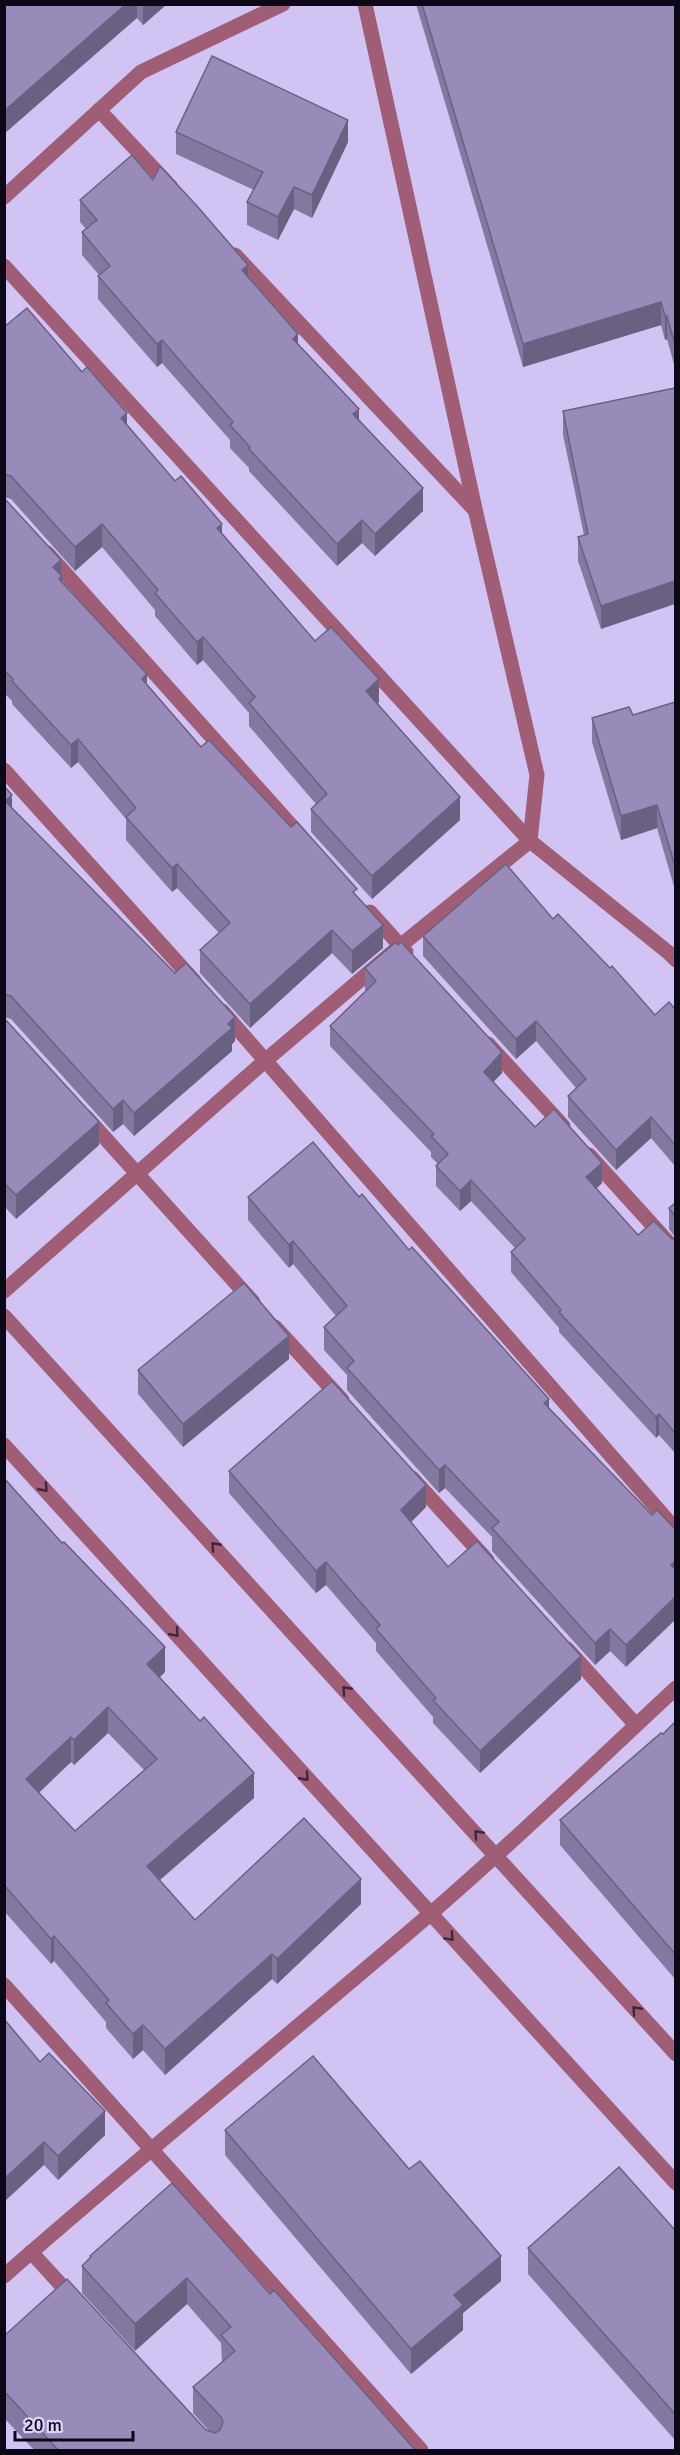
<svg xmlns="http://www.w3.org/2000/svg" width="680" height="2455" viewBox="0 0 680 2455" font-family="Signika,sans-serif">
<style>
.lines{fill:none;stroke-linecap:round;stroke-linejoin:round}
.minor{stroke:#a05e76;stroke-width:15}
.wall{fill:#83789f;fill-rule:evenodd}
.shaded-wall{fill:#6a6182}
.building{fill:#988bb9;stroke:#6a6182;stroke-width:1.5;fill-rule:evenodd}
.oneway{stroke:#402639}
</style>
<rect width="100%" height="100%" fill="#d1c4f4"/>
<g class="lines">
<!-- minor -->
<g class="minor">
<polyline points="99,110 171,187"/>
<polyline points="4,197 141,72 283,4"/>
<polyline points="235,255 473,508"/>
<polyline points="4,266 530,841 669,953 676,960"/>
<polyline points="47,553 305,841"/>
<polyline points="4,770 195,982"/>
<polyline points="370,912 406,952"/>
<polyline points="222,1011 676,1530"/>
<polyline points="488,1044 563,1126"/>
<polyline points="86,1117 253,1302"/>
<polyline points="589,1155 676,1251"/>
<polyline points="4,1291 266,1060 400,946 530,841 537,775 475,509 365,4"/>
<polyline points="4,1316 676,2054"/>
<polyline points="275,1327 342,1400"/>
<polyline points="4,1445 676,2183"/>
<polyline points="412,1478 487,1560"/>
<polyline points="567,1649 636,1725"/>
<polyline points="4,1985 421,2450"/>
<polyline points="31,2252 74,2299"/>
<path d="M4 2276C144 2153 288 2036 429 1915 514 1842 594 1764 676 1688"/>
</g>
</g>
<!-- wall -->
<g class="wall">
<polygon points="4,4 167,4 143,25 137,18"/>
<polygon points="416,4 675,4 675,368 667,339 665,340 661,325 523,367"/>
<polygon points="176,132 348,142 312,218 294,209 278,240 247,225 247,202 254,190 176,154"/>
<polygon points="153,180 248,277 298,344 359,421 423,511 375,556 362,543 337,566 249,471 249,468 230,448 230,440 162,363 157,367 98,299 98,276 99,275 82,255 82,232 86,229 80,222 80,200"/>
<polygon points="4,327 127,425 175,481 222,533 315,641 379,702 378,703 460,820 372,899 311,832 311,809 316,804 249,726 249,713 203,660 197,665 155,616 155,610 102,547 75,571 11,499 4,497"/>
<polygon points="675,388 601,629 578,561 578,537 584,535 563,435 563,411"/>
<polygon points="4,498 61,575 62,582 147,684 201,747 291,827 357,896 383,948 352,974 332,953 250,1028 200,973 200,950 219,933 177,888 172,892 126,840 126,819 78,762 71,768 12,704 12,701 4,693"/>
<polygon points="675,702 675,890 657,828 621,840 592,742 592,718 633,715"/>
<polygon points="4,786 12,808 235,1041 232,1044 232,1051 134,1136 123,1124 113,1132 11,1019 4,1017"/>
<polygon points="553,919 655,1015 675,1009 675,1166 651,1138 616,1170 568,1117 568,1096 576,1088 536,1041 516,1059 423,956 423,936"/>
<polygon points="365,968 502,1073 493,1082 535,1127 602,1183 596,1189 638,1235 672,1239 675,1239 675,1453 659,1435 656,1438 559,1332 559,1328 511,1272 511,1252 515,1248 471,1201 460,1211 436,1186 436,1166 438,1164 431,1157 431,1152 330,1046 330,1026 366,991 365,989"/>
<polygon points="4,1018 99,1145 16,1219 4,1206"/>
<polygon points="248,1197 359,1197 409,1250 549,1409 652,1515 626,1667 610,1651 595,1665 492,1551 492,1537 445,1488 439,1493 347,1390 347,1375 324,1350 324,1327 336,1316 293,1264 289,1268 248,1220"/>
<polygon points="675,1203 675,1237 669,1229 669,1208"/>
<polygon points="289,1359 183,1447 138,1394 138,1370"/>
<polygon points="229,1471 426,1507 411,1522 448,1567 581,1679 480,1773 433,1723 433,1717 376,1651 376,1643 326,1585 316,1593 229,1493"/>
<path d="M4 1478 165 1672 160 1677 254 1798 160 1880 195 1920 361 1904 277 1984 272 1979 165 2075 143 2050 133 2059 106 2028V2022L54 1961 51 1964 4 1911ZM108 1733 144 1770 75 1831 39 1793 71 1762 74 1765Z"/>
<polygon points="675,1722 675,1979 560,1845 560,1820 663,1734"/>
<polygon points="40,2062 105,2135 58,2180 44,2165"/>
<polygon points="225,2130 501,2281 463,2313 463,2330 411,2374 225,2155"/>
<polygon points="675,2230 675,2440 528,2274 528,2248"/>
<polygon points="90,2256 270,2294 416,2451 35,2451 4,2418 4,2336 209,2431 193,2413 193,2387 222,2362 221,2343 187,2304 135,2351 82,2293 82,2266 90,2258"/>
</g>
<!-- shaded-wall -->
<g class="shaded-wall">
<polygon points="126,4 137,4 137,18 4,134 4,111"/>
<polygon points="143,4 167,4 143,25"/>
<polygon points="348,120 348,142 312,218 312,195"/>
<polygon points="294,187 294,209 278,240 278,217"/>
<polygon points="248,265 248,288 242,270"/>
<polygon points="661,302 661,325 523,367 523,344"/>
<polygon points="665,316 667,316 667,339 665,340"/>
<polygon points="298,334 298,357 293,339"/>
<polygon points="162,340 162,363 157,367 157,344"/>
<polygon points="359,409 359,431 353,414"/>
<polygon points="127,413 127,436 121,418"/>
<polygon points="423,488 423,511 375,556 375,534"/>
<polygon points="362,520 362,543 337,566 337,544"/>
<polygon points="102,524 102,547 75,571 75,547"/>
<polygon points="222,524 222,547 217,528"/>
<polygon points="61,560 61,577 62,576 62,599 53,567"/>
<polygon points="675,581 675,604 601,629 601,606"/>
<polygon points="203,637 203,660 197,665 197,642"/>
<polygon points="147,674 147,698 142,679"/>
<polygon points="379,679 379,702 366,714 366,691"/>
<polygon points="78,739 78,762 71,768 71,745"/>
<polygon points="12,795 12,818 5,801"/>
<polygon points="460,797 460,820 372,899 372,876"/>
<polygon points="657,805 657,828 621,840 621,816"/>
<polygon points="177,864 177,888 172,892 172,868"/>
<polygon points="383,925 383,948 352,974 352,951"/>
<polygon points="332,930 332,953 250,1028 250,1004"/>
<polygon points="235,1017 235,1041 232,1044 232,1051 134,1136 134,1113"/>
<polygon points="536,1021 536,1041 516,1059 516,1039"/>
<polygon points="502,1052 502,1073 484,1092 484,1072"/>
<polygon points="123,1100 123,1124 113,1132 113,1109"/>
<polygon points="651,1117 651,1138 616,1170 616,1150"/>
<polygon points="99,1122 99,1145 16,1219 16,1195"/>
<polygon points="602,1163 602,1183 586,1198 586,1177"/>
<polygon points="471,1180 471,1201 460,1211 460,1191"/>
<polygon points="293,1241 293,1264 289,1268 289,1245"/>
<polygon points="289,1336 289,1359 183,1447 183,1424"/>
<polygon points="549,1399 549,1421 544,1403"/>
<polygon points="659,1414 659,1435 656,1438 656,1417"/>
<polygon points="445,1465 445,1488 439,1493 439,1470"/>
<polygon points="426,1485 426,1507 401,1532 401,1510"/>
<polygon points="675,1561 675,1583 671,1565"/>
<polygon points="326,1562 326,1585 316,1593 316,1571"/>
<polygon points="675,1597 675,1620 626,1667 626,1645"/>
<polygon points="610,1629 610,1651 595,1665 595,1643"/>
<polygon points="165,1647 165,1672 147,1689 147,1664"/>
<polygon points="581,1656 581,1679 480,1773 480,1751"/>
<polygon points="108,1707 108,1733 74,1765 74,1740"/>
<polygon points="71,1737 71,1762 26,1804 26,1779"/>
<polygon points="254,1773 254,1798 147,1891 147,1866"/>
<polygon points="361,1879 361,1904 277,1984 277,1959"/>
<polygon points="54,1936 54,1961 51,1964 51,1939"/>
<polygon points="272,1954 272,1979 165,2075 165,2049"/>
<polygon points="143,2025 143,2050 133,2059 133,2034"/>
<polygon points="105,2111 105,2135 58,2180 58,2156"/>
<polygon points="44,2142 44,2165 4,2202 4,2179"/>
<polygon points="501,2256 501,2281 463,2313 463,2330 411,2374 411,2349 454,2295"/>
<polygon points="187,2278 187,2304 135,2351 135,2324"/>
</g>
<!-- building -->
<g class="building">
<polygon points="4,4 126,4 4,111"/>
<polygon points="422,4 675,4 675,345 667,316 665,316 661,302 523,344"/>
<polygon points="212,56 348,120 312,195 294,187 278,217 247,202 263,172 176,132"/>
<polygon points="132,155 153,180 160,166 197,206 248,265 242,270 298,334 293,339 359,409 353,414 423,488 375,534 362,520 337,544 249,449 250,447 230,425 233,422 162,340 157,344 98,276 110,266 82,232 97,220 80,200"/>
<polygon points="27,308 82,372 87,367 127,413 121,418 175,481 181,476 222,524 217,528 315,641 331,627 379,679 366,691 460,797 372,876 311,809 327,794 249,703 255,697 203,637 197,642 155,593 158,590 102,524 75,547 11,476 4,474 4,327"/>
<polygon points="675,388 675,581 601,606 578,537 588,534 563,411"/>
<polygon points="4,498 61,560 53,567 62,576 59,579 147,674 142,679 201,747 209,740 291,827 297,822 357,889 353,892 383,925 352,951 332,930 250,1004 200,950 230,923 177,864 172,868 126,817 136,808 78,739 71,745 12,681 13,679 4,670"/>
<polygon points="675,702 675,866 657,805 621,816 592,718 629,707 633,715"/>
<polygon points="4,786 12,795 5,801 175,973 186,963 235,1017 228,1024 232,1028 134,1113 123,1100 113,1109 11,996 4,994"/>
<polygon points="506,864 553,919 558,914 610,968 612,966 655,1015 669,1002 675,1009 675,1145 651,1117 616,1150 568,1096 586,1079 536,1021 516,1039 423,936"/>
<polygon points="396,942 398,945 401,942 502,1052 484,1072 535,1127 554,1109 602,1163 586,1177 638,1235 654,1221 672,1239 675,1239 675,1433 659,1414 656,1417 559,1312 561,1310 511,1252 525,1239 471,1180 460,1191 436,1166 448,1154 431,1136 434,1134 330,1026 376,981 365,968"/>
<polygon points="4,1018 99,1122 16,1195 4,1183"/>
<polygon points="313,1142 359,1197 362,1194 409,1250 412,1247 549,1399 544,1403 652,1515 657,1510 675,1529 675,1561 671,1565 675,1569 675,1597 626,1645 610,1629 595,1643 492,1528 499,1522 445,1465 439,1470 347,1368 354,1361 324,1327 347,1306 293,1241 289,1245 248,1197"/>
<polygon points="675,1203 675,1216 669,1208"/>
<polygon points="244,1283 289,1336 183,1424 138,1370"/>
<polygon points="332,1381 426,1485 401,1510 448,1567 477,1541 581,1656 480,1751 433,1700 436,1698 376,1629 380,1625 326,1562 316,1571 229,1471"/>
<path d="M4 1478 62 1543 64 1542 165 1647 147 1664 200 1721 204 1717 254 1773 147 1866 195 1920 304 1818 361 1879 277 1959 272 1954 165 2049 143 2025 133 2034 106 2003 109 2000 54 1936 51 1939 4 1885ZM108 1707 157 1759 75 1831 26 1779 71 1737 74 1740Z"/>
<polygon points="675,1722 675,1954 560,1820 661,1733 663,1734"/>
<polygon points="4,2019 40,2062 49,2053 105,2111 58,2156 44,2142 4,2179"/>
<polygon points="313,2056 409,2169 420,2161 501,2256 454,2295 463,2305 411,2349 225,2130"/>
<polygon points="619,2167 675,2230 675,2414 528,2248"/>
<polygon points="172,2183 270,2294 274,2290 416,2451 59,2451 4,2391 4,2336 67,2279 206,2430 215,2433 220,2430 223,2422 221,2417 193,2387 235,2351 221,2335 231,2327 187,2278 135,2324 82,2266 91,2257 90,2256"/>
</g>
<!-- one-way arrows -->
<defs><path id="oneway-chevron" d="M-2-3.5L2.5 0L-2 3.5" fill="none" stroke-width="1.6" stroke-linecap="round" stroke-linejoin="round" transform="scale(1.5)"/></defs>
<g class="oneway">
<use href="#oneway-chevron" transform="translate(44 1488) rotate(48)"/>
<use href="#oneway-chevron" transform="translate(215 1546) rotate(-132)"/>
<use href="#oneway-chevron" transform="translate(175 1633) rotate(48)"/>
<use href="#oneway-chevron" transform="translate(346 1690) rotate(-132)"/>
<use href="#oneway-chevron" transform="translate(305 1777) rotate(48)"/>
<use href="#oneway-chevron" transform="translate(478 1834) rotate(-132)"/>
<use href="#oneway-chevron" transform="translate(450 1937) rotate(47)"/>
<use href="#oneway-chevron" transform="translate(636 2010) rotate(-132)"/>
</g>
<!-- border -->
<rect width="680" height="2455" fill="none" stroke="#0d0818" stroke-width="12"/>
<!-- scale -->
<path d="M15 2431v9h118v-9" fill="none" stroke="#0d0818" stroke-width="3"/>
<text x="24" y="2431" font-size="18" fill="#0d0818" stroke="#ddd3fa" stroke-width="4.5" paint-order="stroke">20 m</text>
</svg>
